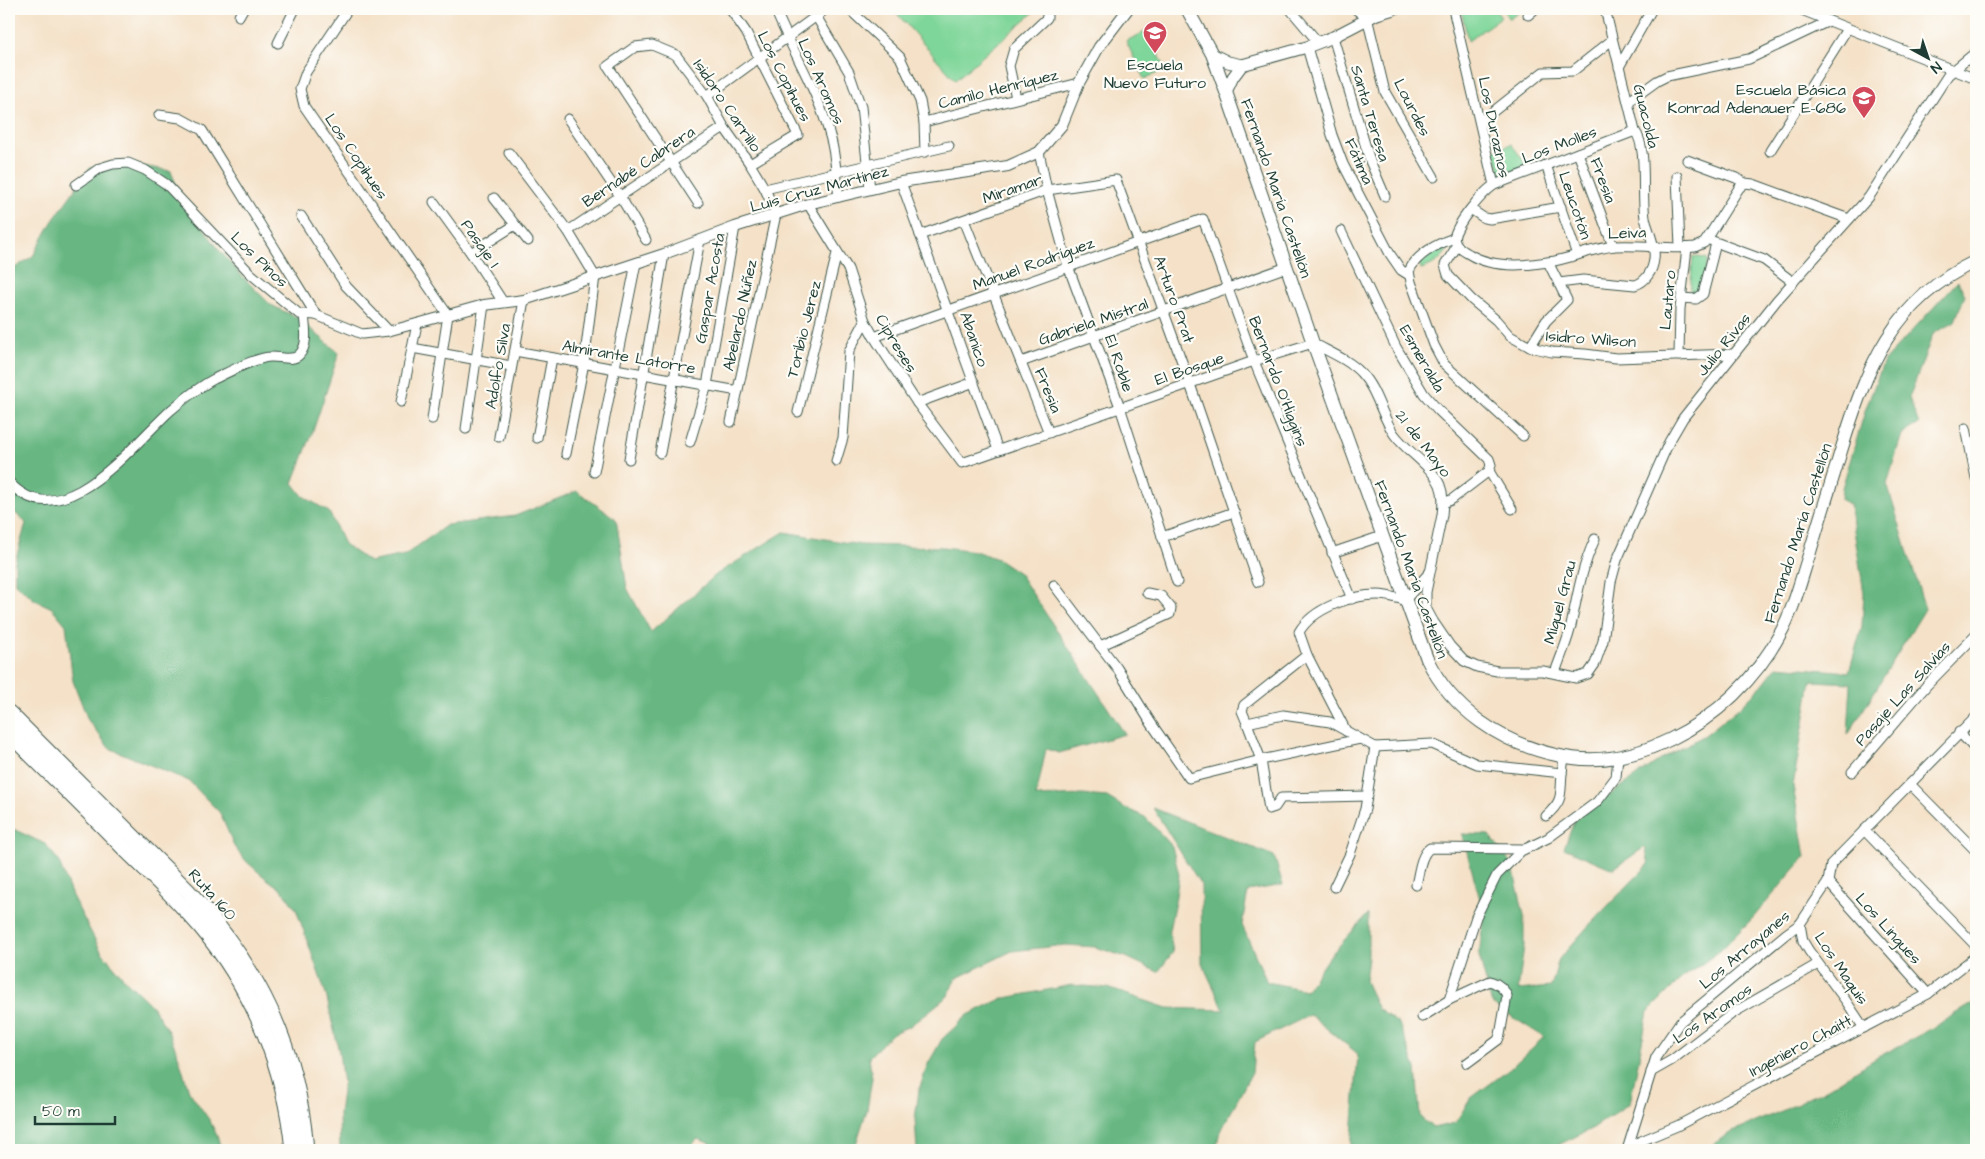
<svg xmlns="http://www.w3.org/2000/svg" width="1985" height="1159" viewBox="0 0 1985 1159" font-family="'Architects Daughter',sans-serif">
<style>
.green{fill:#7fd69a;stroke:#4f8a67}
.forest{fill:#67b782;stroke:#437a5b}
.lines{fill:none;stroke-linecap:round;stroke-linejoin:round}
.minor-casing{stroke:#3f564a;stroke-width:11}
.tertiary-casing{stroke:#3f564a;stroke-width:12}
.secondary-casing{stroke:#3f564a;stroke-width:13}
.primary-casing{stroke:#3f564a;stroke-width:14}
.motorway-casing{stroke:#3f564a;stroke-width:17}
.minor{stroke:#fff;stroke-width:9}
.tertiary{stroke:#fff;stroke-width:10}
.secondary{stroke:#fff;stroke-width:11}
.primary{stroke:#fff;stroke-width:12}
.motorway{stroke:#fff;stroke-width:15}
.labels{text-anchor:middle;stroke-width:4.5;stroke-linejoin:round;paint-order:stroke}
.poi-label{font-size:16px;fill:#1f3d34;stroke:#fdfcf7}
.street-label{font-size:16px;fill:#1f3d34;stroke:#fdfcf7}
</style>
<rect width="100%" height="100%" fill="#fdfcf7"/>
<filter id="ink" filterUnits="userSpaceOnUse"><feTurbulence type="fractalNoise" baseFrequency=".02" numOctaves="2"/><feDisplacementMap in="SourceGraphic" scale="10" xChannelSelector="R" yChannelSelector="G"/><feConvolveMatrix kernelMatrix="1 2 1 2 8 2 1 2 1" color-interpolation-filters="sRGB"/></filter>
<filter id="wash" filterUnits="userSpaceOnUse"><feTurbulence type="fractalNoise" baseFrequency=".0096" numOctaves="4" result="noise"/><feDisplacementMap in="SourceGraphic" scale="20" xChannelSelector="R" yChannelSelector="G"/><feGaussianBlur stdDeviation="1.12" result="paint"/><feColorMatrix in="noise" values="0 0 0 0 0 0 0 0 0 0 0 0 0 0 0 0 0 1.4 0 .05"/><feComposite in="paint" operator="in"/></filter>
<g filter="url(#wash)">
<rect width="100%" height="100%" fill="#f4e1c7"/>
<!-- green -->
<g class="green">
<polygon points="893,9 1030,9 1033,13 955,80"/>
<polygon points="1461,9 1494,9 1501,17 1468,41"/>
<polygon points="1502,9 1524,9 1509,19"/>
<polygon points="1147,31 1166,69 1144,79 1126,41"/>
<polygon points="1511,144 1529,167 1502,176 1493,151"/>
<path d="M1445 246 1449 248C1442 259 1433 266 1421 269L1420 264 1437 250Z"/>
<polygon points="1693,256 1708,259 1700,294 1690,293"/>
</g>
<!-- forest -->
<g class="forest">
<polygon points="132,164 171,171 180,195 220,251 242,276 271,305 298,318 339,353 313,431 293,483 303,496 329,512 344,544 369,562 405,555 447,525 515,516 577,491 616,519 627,588 651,632 717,574 784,532 861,545 944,547 975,551 998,559 1019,573 1125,734 1059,753 1046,749 1036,797 1082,795 1107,797 1125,808 1145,817 1172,846 1179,875 1175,902 1169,930 1173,952 1158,972 1126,957 1095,947 1066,945 1012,951 955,979 948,996 910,1026 893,1033 869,1057 872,1078 867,1110 854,1150 727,1150 698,1139 686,1150 340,1150 339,1114 343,1084 339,1052 326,994 296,909 282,890 263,876 247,862 235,848 220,813 189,781 109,748 88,720 73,681 66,625 52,608 35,600 15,583 15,562 26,523 9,507 9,272 33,256 52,222 90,168"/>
<polygon points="1958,281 1965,295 1955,321 1933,334 1909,398 1919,424 1902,434 1887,484 1925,609 1848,735 1851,683 1811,681 1793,786 1805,857 1752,919 1721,950 1681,979 1648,1012 1630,1103 1593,1128 1548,1150 1351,1150 1358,1054 1310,1015 1255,1042 1252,1072 1219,1135 1216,1150 917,1150 915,1119 919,1090 928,1064 942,1039 968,1015 1001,999 1072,985 1108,988 1167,1008 1224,1010 1202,963 1201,885 1153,808 1274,856 1283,885 1248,891 1242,925 1267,982 1306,990 1328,958 1368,914 1368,958 1365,981 1378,1009 1399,1024 1416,1068 1420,1117 1433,1128 1455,1123 1471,1098 1506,1072 1544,1037 1492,1004 1479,956 1484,914 1462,834 1489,835 1512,863 1524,915 1524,946 1518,990 1551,987 1559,959 1591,923 1649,864 1645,847 1613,869 1564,848 1575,819 1661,759 1705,735 1740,707 1763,684 1777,666 1849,672 1862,626 1864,593 1850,505 1841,499 1842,488 1866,408 1884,361"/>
<polygon points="9,827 45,844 58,860 72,896 101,951 126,981 152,1006 167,1029 177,1052 189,1091 210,1121 218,1138 221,1150 9,1150"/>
<polygon points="1974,1003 1976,1003 1976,1150 1704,1150 1733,1131 1784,1110 1828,1088 1878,1057 1927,1031"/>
</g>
</g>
<g filter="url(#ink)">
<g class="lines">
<defs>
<g id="minor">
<polyline points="348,9 306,72 300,89 304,106 448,315"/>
<polyline points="730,9 746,32 798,135 750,164"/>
<path d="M775 9C792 51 818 91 830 136 836 155 836 177 839 197"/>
<polyline points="849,9 900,57 920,101 924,122 925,152"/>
<polyline points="1290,9 1318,42"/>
<polyline points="1453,9 1494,185"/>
<polyline points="1799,9 1976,79"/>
<polyline points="1366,13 1385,92 1434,177"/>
<polyline points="1528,15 1535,9"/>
<polyline points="239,16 243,9"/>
<polyline points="816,16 849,72 861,107 870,189"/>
<polyline points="1333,37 1370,161 1385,196"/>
<polyline points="278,43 295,9"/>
<polyline points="1307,47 1332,135 1343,164 1390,254 1401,270 1409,275"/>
<polyline points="1619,67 1652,9"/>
<polyline points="707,96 826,9"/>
<polyline points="1016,98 1009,66 1014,49 1047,18 1047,9"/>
<polyline points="1628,102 1657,81 1667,76 1749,59 1829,21"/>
<polyline points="159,115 180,118 202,130 316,315"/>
<polyline points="568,119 620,196 646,240"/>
<polyline points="924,122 1079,83"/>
<polyline points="1480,122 1543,72 1573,71 1612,40"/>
<polyline points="1770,151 1847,29"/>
<polyline points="1039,152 1047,190 1068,266 1120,407 1177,582"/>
<polyline points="509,153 568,231 595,276 584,363 566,454"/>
<polyline points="1578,153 1613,246"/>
<polyline points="1687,160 1736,178 1745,183 1753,184 1849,219"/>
<polyline points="1546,165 1577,255"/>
<polyline points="1677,176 1680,247"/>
<polyline points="901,182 998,450"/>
<polyline points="76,185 100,168 113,164 128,163 145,170 166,184 251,274 299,314 316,315 362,334 389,331 448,315"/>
<polyline points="765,189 949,146"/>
<polyline points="494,198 528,241"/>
<polyline points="434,202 471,253 503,302"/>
<polyline points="698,203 608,66 635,47 652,45 676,55 707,96 724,127 750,164 765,189 776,214 731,422"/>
<path d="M808 204 848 269 865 321 874 337 917 403 962 463 1254 361 1313 343C1329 352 1349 360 1361 373 1377 390 1381 415 1394 434 1407 452 1431 465 1440 485 1444 495 1443 505 1442 515L1426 592V608L1433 621 1450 646 1464 661 1477 667 1497 671H1543L1576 678 1588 674 1595 664 1603 641 1611 582 1617 560 1669 442 1683 418 1777 300 1869 197 1948 75 1976 52"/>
<polyline points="1472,210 1484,218 1490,219 1561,207"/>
<polyline points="301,216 346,286 389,331"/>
<polyline points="964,220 1049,433"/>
<polyline points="568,231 724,127"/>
<polyline points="1341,231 1396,347 1424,394 1438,410 1489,459 1491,465 1489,471 1512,509"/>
<polyline points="920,235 1047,190 1116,180 1190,384 1258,582"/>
<path d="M1454 238C1456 247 1462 250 1469 254 1491 268 1523 266 1548 262 1571 259 1592 248 1615 246 1642 244 1669 250 1695 247L1704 243 1707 239 1739 188 1745 183"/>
<path d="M1454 238C1437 244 1417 254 1409 271L1411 282 1434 345 1444 364 1523 436"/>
<path d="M1454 238C1457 223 1481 194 1494 185L1635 131"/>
<polyline points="1707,239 1764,260 1793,282"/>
<polyline points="1457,246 1445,265 1448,275 1472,300 1496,320 1510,336 1530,347 1552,352 1585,354 1616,358 1733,354"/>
<polyline points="471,253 515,225"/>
<path d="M1559 283 1583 280 1635 285C1646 282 1653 270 1654 259 1656 245 1648 231 1645 218 1641 194 1648 148 1635 131L1605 9"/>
<polyline points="1681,298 1696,299 1703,294 1716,243"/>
<polyline points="874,337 1203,219 1254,361 1352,599"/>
<polyline points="1530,347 1546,321 1567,300 1548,262"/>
<polyline points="412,348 511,366"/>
<polyline points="515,351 738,391"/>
<polyline points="1679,356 1680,309 1687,248"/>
<polyline points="1021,362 1287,267"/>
<polyline points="401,402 417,324"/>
<polyline points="917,403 974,382"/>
<polyline points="798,412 837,253"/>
<polyline points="432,419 448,315"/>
<polyline points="1966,428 1976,478"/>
<polyline points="466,429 484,305"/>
<polyline points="499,437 524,300"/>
<polyline points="537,438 552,358"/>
<polyline points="690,442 707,385 735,227"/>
<polyline points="660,453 700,240"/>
<polyline points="629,459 664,254"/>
<polyline points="836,461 843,438 849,351 865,321"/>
<polyline points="594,472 636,263"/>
<path d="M9 482C61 541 134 443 171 410 184 399 199 387 214 379 229 372 254 358 270 357 279 356 292 362 299 355 309 345 305 327 304 314"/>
<polyline points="1443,503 1451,500 1489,471"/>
<polyline points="1162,537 1234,512"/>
<polyline points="1332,553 1382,536"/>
<polyline points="1054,585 1117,668 1151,723 1189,778 1261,760 1247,723 1283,715 1330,722 1375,747 1432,744 1477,764 1562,773 1564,757"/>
<polyline points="1100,646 1170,614 1171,608 1161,596 1147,593"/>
<path d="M1555 673C1560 657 1569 639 1572 621 1578 592 1582 567 1595 539"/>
<polyline points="1247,723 1242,711 1244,705 1307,655"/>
<path d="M1346 731 1307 655 1299 632C1313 608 1351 595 1378 595 1387 595 1396 598 1405 600L1429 573"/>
<polyline points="1959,732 1976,750"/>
<polyline points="1360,739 1261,760 1269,809 1275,807 1281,798 1368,796"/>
<polyline points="1852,772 1927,685 1976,635"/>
<polyline points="1910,784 1976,851"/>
<path d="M1546 816C1564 800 1560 795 1562 773"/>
<polyline points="1864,830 1976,946"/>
<polyline points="1828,882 1928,994"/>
<path d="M1416 885C1419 874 1420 855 1430 848L1524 849"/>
<polyline points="1334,887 1350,854 1365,809 1375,747"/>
<polyline points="1800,924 1803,941 1809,951 1846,1001 1864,1028"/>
<polyline points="1449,1000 1476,917 1497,875 1521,851 1548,838 1597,802 1616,777 1618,758"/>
<path d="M1422 1017 1449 1000 1490 981C1499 984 1504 988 1507 996L1500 1035 1498 1040 1467 1063"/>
<polyline points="1651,1072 1672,1060 1733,1013 1818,964"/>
<polyline points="1629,1146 1677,1126 1928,994 1976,956"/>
<polyline points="1627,1150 1656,1057 1680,1022 1786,934 1800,924 1828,882 1831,864 1976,717"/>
</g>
<polyline id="tertiary" points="448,315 484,305 524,300 664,254 735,227 808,204 901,182 1008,166 1039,152 1062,125 1079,83 1099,47 1128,9"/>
<g id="secondary">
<polyline points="1357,9 1369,18"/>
<polyline points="1212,54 1228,62 1242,65 1307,47 1333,37 1377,14 1394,9"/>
<polyline points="1226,92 1233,77 1242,65"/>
</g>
<path id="primary" d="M1187 9 1212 54 1226 92 1313 343 1427 659C1452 710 1501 743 1556 755 1596 765 1634 757 1671 739 1716 717 1756 679 1780 634 1794 609 1801 579 1810 552 1820 518 1831 484 1841 451 1867 366 1892 301 1976 261"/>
<g id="motorway">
<path d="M9 713 188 891C258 966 298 1047 306 1150"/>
<path d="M9 733C47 771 86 809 124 848 150 873 177 899 200 926 254 990 285 1068 293 1150"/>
</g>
</defs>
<!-- minor casing -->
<use href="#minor" class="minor-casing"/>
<!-- tertiary casing -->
<use href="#tertiary" class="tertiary-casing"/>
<!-- secondary casing -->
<use href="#secondary" class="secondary-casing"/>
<!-- primary casing -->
<use href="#primary" class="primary-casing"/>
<!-- motorway casing -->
<use href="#motorway" class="motorway-casing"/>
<!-- minor -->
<use href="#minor" class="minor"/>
<!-- tertiary -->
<use href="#tertiary" class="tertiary"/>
<!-- secondary -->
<use href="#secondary" class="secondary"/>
<!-- primary -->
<use href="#primary" class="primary"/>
<!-- motorway -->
<use href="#motorway" class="motorway"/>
</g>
</g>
<!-- icons -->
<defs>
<symbol id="school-pin" viewBox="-11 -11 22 30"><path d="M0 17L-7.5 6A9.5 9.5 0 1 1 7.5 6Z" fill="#d1495b" stroke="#fdfcf7"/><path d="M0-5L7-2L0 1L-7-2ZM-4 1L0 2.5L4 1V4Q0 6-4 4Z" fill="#fff"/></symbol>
</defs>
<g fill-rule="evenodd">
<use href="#school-pin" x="1141" y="19" width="28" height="38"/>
<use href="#school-pin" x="1850" y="84" width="28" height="38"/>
</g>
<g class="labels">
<!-- poi labels -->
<g class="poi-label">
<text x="1155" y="70">Escuela<tspan x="1155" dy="18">Nuevo Futuro</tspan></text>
<text x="1846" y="95" text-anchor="end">Escuela Básica<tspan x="1846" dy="18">Konrad Adenauer E-686</tspan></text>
</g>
<!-- street labels -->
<g class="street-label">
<text transform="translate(785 76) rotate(63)" y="6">Los Copihues</text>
<text transform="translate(822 81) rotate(66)" y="6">Los Aromos</text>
<text transform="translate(998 88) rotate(-14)" y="6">Camilo Henríquez</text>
<text transform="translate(728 105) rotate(56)" y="6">Isidoro Carrillo</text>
<text transform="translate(1413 107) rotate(63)" y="6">Lourdes</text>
<text transform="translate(1371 113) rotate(73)" y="6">Santa Teresa</text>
<text transform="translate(1647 116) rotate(76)" y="6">Guacolda</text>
<text transform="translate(1495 127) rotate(78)" y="6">Los Duraznos</text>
<text transform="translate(1559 144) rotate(-21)" y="6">Los Molles</text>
<text transform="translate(357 156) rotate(56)" y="6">Los Copihues</text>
<text transform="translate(1360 161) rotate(66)" y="6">Fátima</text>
<text transform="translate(638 166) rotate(-34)" y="6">Bernabé Cabrera</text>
<text transform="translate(1604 180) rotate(70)" y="6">Fresia</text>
<text transform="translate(819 188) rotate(-15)" y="6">Luis Cruz Martínez</text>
<text transform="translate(1012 188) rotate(-19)" y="6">Miramar</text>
<text transform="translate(1277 188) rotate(71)" y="6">Fernando María Castellón</text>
<text transform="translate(1576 205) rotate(71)" y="6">Leucotón</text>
<text transform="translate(1627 232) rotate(-2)" y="6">Leiva</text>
<text transform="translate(481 243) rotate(55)" y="6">Pasaje 1</text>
<text transform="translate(260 259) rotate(44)" y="6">Los Pinos</text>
<text transform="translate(1033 263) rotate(-20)" y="6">Manuel Rodríguez</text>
<text transform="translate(709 288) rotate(-80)" y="6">Gaspar Acosta</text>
<text transform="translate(1175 299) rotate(70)" y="6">Arturo Prat</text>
<text transform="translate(1667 300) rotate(-85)" y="6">Lautaro</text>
<text transform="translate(739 315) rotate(-78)" y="6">Abelardo Núñez</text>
<text transform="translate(1093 321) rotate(-19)" y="6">Gabriela Mistral</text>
<text transform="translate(803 329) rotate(-76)" y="6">Toribio Jerez</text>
<text transform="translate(1591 338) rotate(4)" y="6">Isidro Wilson</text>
<text transform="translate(975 339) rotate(71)" y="6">Abanico</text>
<text transform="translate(897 343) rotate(59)" y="6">Cipreses</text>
<text transform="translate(1723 344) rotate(-51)" y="6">Julio Rivas</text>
<text transform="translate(629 356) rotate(10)" y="6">Almirante Latorre</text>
<text transform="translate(1423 358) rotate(60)" y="6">Esmeralda</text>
<text transform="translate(1120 363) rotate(71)" y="6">El Roble</text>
<text transform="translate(497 366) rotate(-80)" y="6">Adolfo Silva</text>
<text transform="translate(1189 368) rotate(-19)" y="6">El Bosque</text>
<text transform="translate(1279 381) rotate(69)" y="6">Bernardo O'Higgins</text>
<text transform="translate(1049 390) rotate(68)" y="6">Fresia</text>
<text transform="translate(1424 443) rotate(52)" y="6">21 de Mayo</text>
<text transform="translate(1797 533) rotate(-72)" y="6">Fernando María Castellón</text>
<text transform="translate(1412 569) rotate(70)" y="6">Fernando María Castellón</text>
<text transform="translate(1559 602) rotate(-75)" y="6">Miguel Grau</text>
<text transform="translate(1902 693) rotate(-48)" y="6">Pasaje Las Salvias</text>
<text transform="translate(213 894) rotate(48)" y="6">Ruta 160</text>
<text transform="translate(1889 928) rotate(48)" y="6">Los Lingues</text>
<text transform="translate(1744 949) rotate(-40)" y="6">Los Arrayanes</text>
<text transform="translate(1842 968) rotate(56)" y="6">Los Maquis</text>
<text transform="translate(1712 1013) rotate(-35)" y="6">Los Aromos</text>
<text transform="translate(1800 1045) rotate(-28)" y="6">Ingeniero Chaitt</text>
</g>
</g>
<!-- margin -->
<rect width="1985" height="1159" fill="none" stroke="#fdfcf7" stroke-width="30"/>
<!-- north arrow -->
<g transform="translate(1928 58) rotate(140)" stroke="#fdfcf7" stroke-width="4" paint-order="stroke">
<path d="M0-4L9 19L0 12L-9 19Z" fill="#1f3d34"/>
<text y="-8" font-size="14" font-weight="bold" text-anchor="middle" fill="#1f3d34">N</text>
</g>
<!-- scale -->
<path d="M35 1116v8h80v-8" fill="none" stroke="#1f3d34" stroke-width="2.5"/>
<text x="42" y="1116" font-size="15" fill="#1f3d34" stroke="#fdfcf7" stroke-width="4" paint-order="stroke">50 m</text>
</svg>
